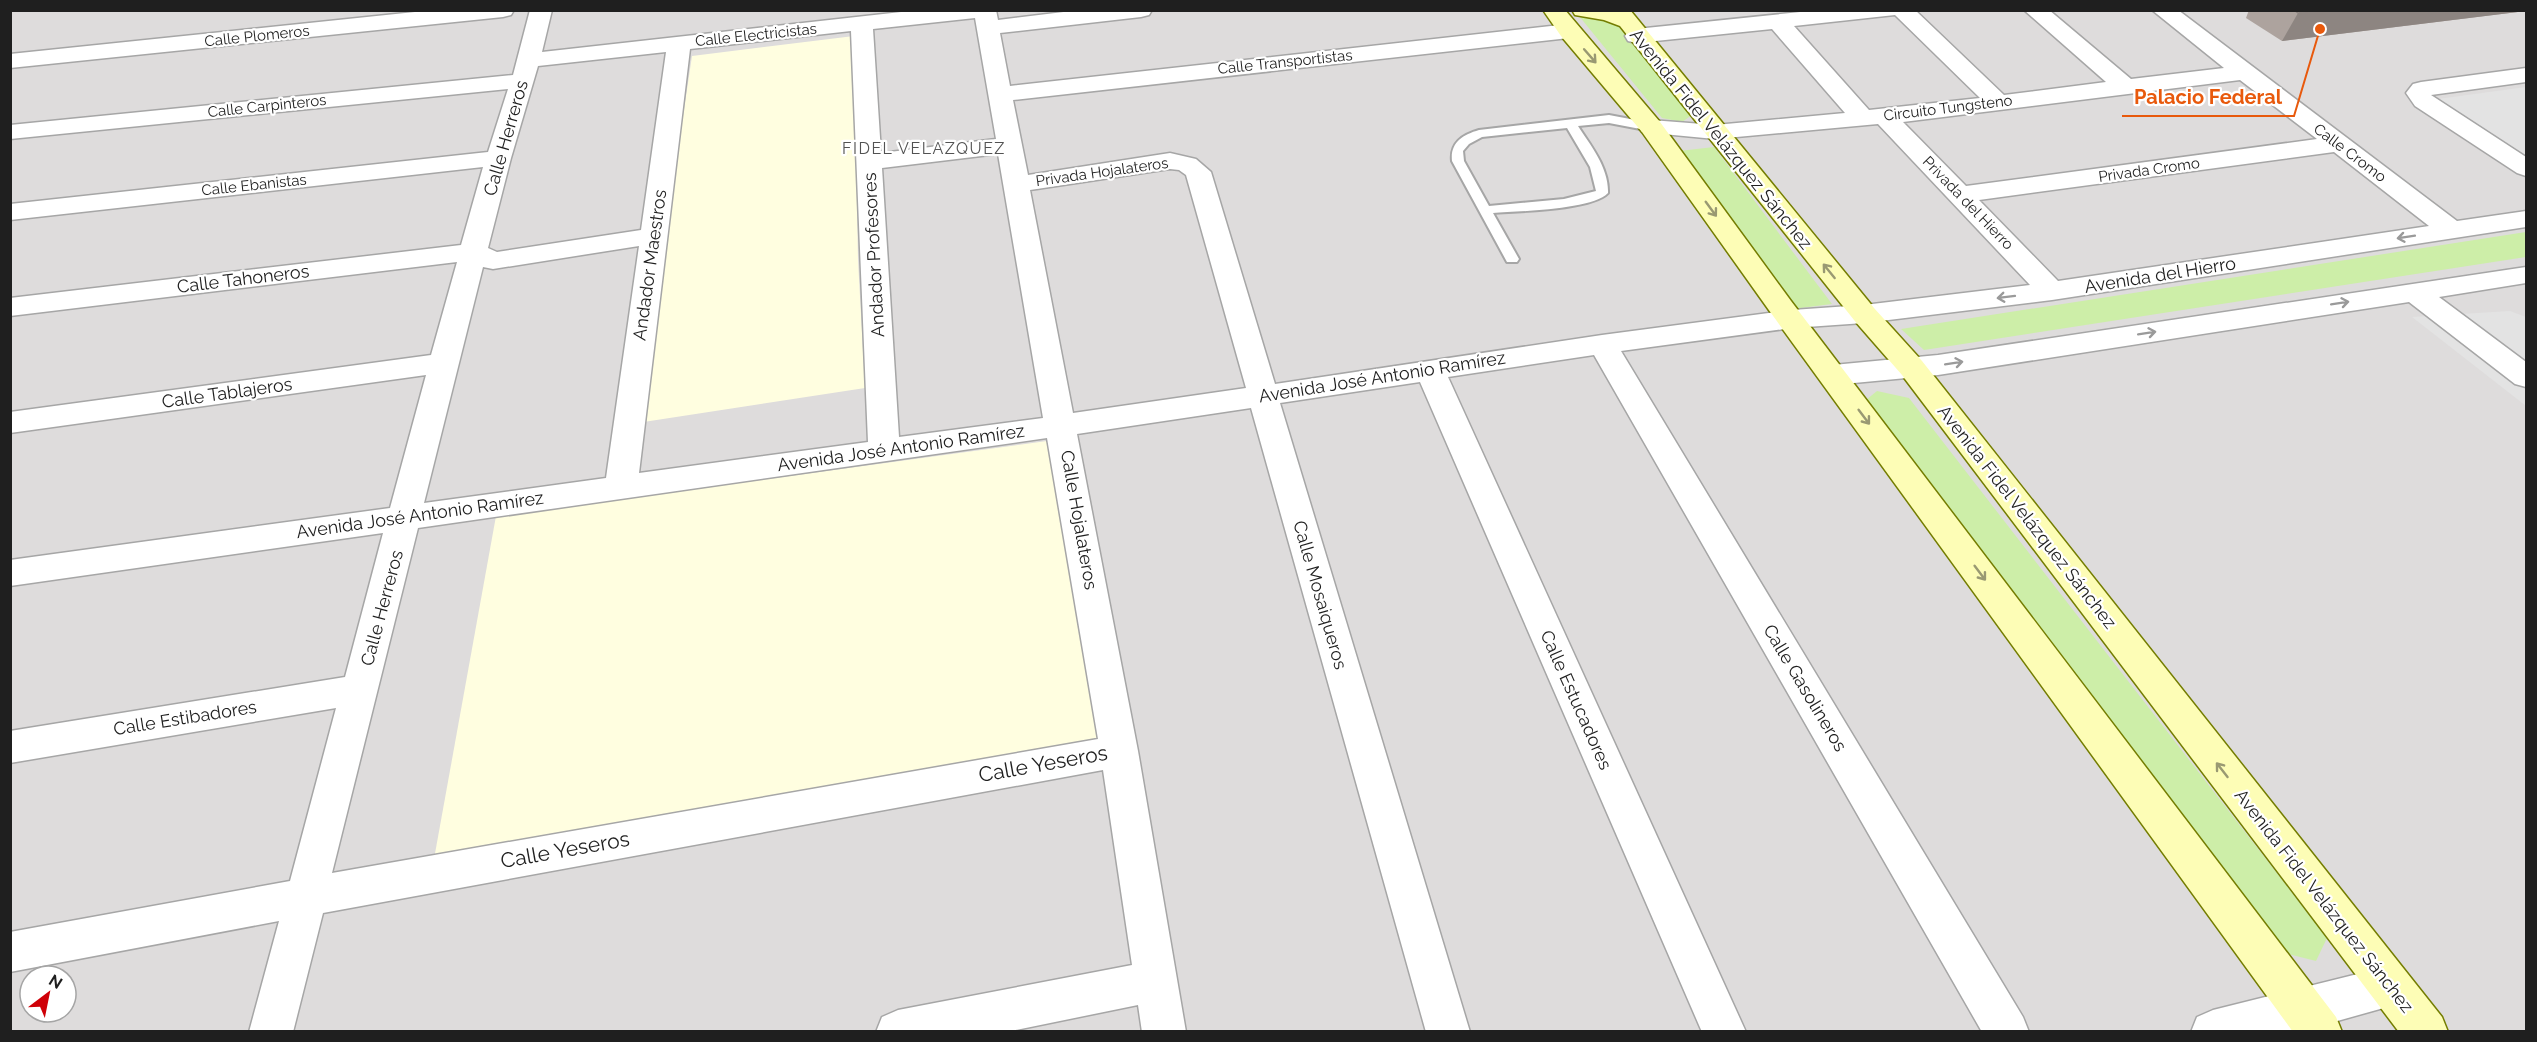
<svg xmlns="http://www.w3.org/2000/svg" width="2537" height="1042" viewBox="0 0 2537 1042" font-family="Raleway,sans-serif">
<style>
.residential{fill:#dedcdc;fill-rule:evenodd}
.education{fill:#fffee0}
.grass{fill:#cdeea8}
.parking{fill:#e3e3e3}
.lines{fill:none;stroke-linecap:round;stroke-linejoin:round}
.lane-casing{stroke:#a6a6a6;stroke-width:4}
.street-casing{stroke:#a6a6a6;stroke-width:3}
.secondary-casing{stroke:#747d00;stroke-width:3}
.lane{fill:#fff;fill-rule:evenodd}
.street{fill:#fff;fill-rule:evenodd}
.secondary{fill:#fdfdb6;fill-rule:evenodd}
.wall{fill:#ada39e}
.shaded-wall{fill:#8d8581}
.building{fill:#c9beb8;stroke:#8d8581;stroke-width:1.5}
.oneway{stroke:#999972}
.oneway2{stroke:#9a9a9a}
.labels{text-anchor:middle;stroke-width:4.5;stroke-linejoin:round;paint-order:stroke}
.far-street-label{font-size:15px;fill:#1f1f1f;stroke:#fff}
.far-neighbourhood-label{font-size:16px;letter-spacing:1.5px;fill:#525252;stroke:#fff}
.street-label{font-size:18px;fill:#1f1f1f;stroke:#fff}
.near-street-label{font-size:21px;fill:#1f1f1f;stroke:#fff}
.leader{fill:none;stroke:#e8590c;stroke-width:2}
.callout-dot{fill:#e8590c;stroke:#fff;stroke-width:2}
.callout-label{font-size:20px;text-anchor:middle;font-weight:bold;fill:#e8590c;stroke:#fff;stroke-width:4.5;stroke-linejoin:round;paint-order:stroke}
</style>
<rect width="100%" height="100%" fill="#f1ece5"/>
<!-- residential -->
<path class="residential" d="M10 11H2526V1031H11ZM30 976H66V1012H30Z"/>
<!-- education -->
<g class="education">
<polygon points="854,36 858,260 865,388 637,423 692,56"/>
<polygon points="1047,441 1101,739 434,859 496,516"/>
</g>
<!-- grass -->
<g class="grass">
<polygon points="1575,11 1607,11 1692,115 1682,122 1662,118"/>
<polygon points="1714,147 1832,304 1793,309 1679,151"/>
<polygon points="2526,232 2526,257 1924,350 1901,329"/>
<polygon points="1877,391 1909,398 2327,938 2316,961 2272,950 1866,400"/>
</g>
<!-- parking -->
<g class="parking">
<polygon points="2526,87 2526,157 2438,99"/>
<polygon points="2510,311 2526,317 2526,406 2412,317"/>
</g>
<g class="lines">
<defs>
<path id="lane" d="M1609 115 1651 123 1657 127 1651 131 1609 123 1578 126C1591 146 1609 168 1608 193 1592 210 1518 211 1493 213L1519 259 1517 262H1507L1452 161C1450 143 1462 135 1479 130ZM1567 128 1590 167 1596 191 1564 199 1489 206 1464 161 1463 151 1469 144 1482 137Z"/>
<g id="street">
<polygon points="434,10 514,10 511,15 503,17 10,68 10,54"/>
<path d="M530 10H552L542 52 919 10H996L998 20 1080 10H1152L1149 15 1141 17 1000 33 1010 86 1569 24 1577 26 1580 31 1577 36 1569 38 1013 100 1028 175 1170 153 1196 159 1211 172 1275 384 1602 335 1792 310 1864 305 2030 285 1878 124 1715 139 1642 132 1639 127 1642 122 1651 120 1715 125 1845 113 1772 29 1636 43 1628 41 1625 36 1628 31 1636 29 1820 10H1915L2004 95 2106 82 2024 10H2049L2131 79 2224 68 2152 10H2178L2457 221 2526 211V227L2052 300 1864 323 1792 328 1621 351 2023 1017 2029 1032H1982L1594 355 1448 377 1746 1032H1702L1420 382 1280 403 1470 1032H1426L1251 408 1077 434 1138 751 1186 1032H1142L1138 1005 1006 1032H876L882 1017 898 1010 1132 965 1103 770 323 913 293 1032H249L279 921 10 972V932L290 881 336 708 10 763V731L345 677 383 533 10 586V560L390 508 426 375 10 433V412L431 355 457 262 10 316V298L461 245 483 167 10 220V204L488 152 508 89 10 139V125L513 75ZM1895 15 1980 98 1869 110 1794 26ZM975 18 996 139 881 153 873 29ZM851 31 868 442 639 473 690 49ZM666 52 641 230 497 252 488 248 511 158 538 66ZM2240 80 2317 139 1966 186 1903 122ZM2334 152 2429 226 2058 281 1979 200ZM998 154 1043 418 899 437 882 168ZM1170 169 1179 170 1186 175 1246 388 1073 413 1030 190ZM639 246 606 478 424 503 483 267 493 269ZM1047 438 1098 739 332 873 418 528Z"/>
<polygon points="2526,68 2526,82 2431,95 2526,157 2526,176 2517,173 2415,106 2406,93 2413,84 2421,82"/>
<polygon points="2526,267 2526,283 2439,297 2526,362 2526,387 2515,384 2409,302 1938,375 1833,385 1822,382 1818,375 1822,368 1833,365 1938,355"/>
<polygon points="2390,966 2405,972 2412,987 2405,1002 2298,1032 2191,1032 2197,1017 2213,1010"/>
</g>
<g id="secondary">
<polygon points="1543,10 1565,10 1660,122 1791,301 2336,1017 2342,1032 2293,1032 1771,313 1642,132 1561,36"/>
<polygon points="1572,10 1630,10 1874,308 1922,361 2442,1017 2448,1032 2399,1032 1902,375 1854,320 1620,26 1604,20 1575,15"/>
</g>
</defs>
<!-- lane casing -->
<use href="#lane" class="lane-casing"/>
<!-- street casing -->
<use href="#street" class="street-casing"/>
<!-- secondary casing -->
<use href="#secondary" class="secondary-casing"/>
<!-- lane -->
<use href="#lane" class="lane"/>
<!-- street -->
<use href="#street" class="street"/>
<!-- secondary -->
<use href="#secondary" class="secondary"/>
</g>
<!-- wall -->
<polygon class="wall" points="2249,10 2526,10 2526,11 2282,41 2246,18"/>
<!-- shaded-wall -->
<polygon class="shaded-wall" points="2315,10 2526,10 2526,11 2282,41 2298,13"/>
<!-- building -->
<polygon class="building" points="2294,10 2315,10 2298,13"/>
<!-- one-way arrows -->
<defs><path id="oneway-shaft" d="M-6 0H5M1.5-3L5.5 0L1.5 3" fill="none" stroke-width="1.6" stroke-linecap="round" stroke-linejoin="round" transform="scale(1.5)"/></defs>
<g class="oneway">
<use href="#oneway-shaft" transform="translate(1590 56) rotate(49)"/>
<use href="#oneway-shaft" transform="translate(1711 209) rotate(54)"/>
<use href="#oneway-shaft" transform="translate(1829 271) rotate(-129)"/>
<use href="#oneway-shaft" transform="translate(1864 417) rotate(53)"/>
<use href="#oneway-shaft" transform="translate(1980 573) rotate(53)"/>
<use href="#oneway-shaft" transform="translate(2222 770) rotate(-128)"/>
</g>
<g class="oneway2">
<use href="#oneway-shaft" transform="translate(2406 237) rotate(171)"/>
<use href="#oneway-shaft" transform="translate(2006 297) rotate(173)"/>
<use href="#oneway-shaft" transform="translate(2340 303) rotate(-9)"/>
<use href="#oneway-shaft" transform="translate(2147 333) rotate(-9)"/>
<use href="#oneway-shaft" transform="translate(1954 363) rotate(-9)"/>
</g>
<g class="labels">
<!-- far-street labels -->
<g class="far-street-label">
<text transform="translate(756 35) rotate(-6)" y="5">Calle Electricistas</text>
<text transform="translate(257 36) rotate(-6)" y="5">Calle Plomeros</text>
<text transform="translate(1285 62) rotate(-6)" y="5">Calle Transportistas</text>
<text transform="translate(267 106) rotate(-6)" y="5">Calle Carpinteros</text>
<text transform="translate(1948 108) rotate(-7)" y="5">Circuito Tungsteno</text>
<text transform="translate(2350 153) rotate(37)" y="5">Calle Cromo</text>
<text transform="translate(2149 170) rotate(-8)" y="5">Privada Cromo</text>
<text transform="translate(1102 172) rotate(-8)" y="5">Privada Hojalateros</text>
<text transform="translate(254 185) rotate(-6)" y="5">Calle Ebanistas</text>
<text transform="translate(1968 203) rotate(46)" y="5">Privada del Hierro</text>
</g>
<!-- far-neighbourhood labels -->
<g class="far-neighbourhood-label">
<text x="924" y="154">FIDEL VELAZQUEZ</text>
</g>
<!-- street labels -->
<g class="street-label">
<text transform="translate(506 138) rotate(-74)" y="6">Calle Herreros</text>
<text transform="translate(1721 139) rotate(51)" y="6">Avenida Fidel Velázquez Sánchez</text>
<text transform="translate(874 255) rotate(-93)" y="6">Andador Profesores</text>
<text transform="translate(650 265) rotate(-82)" y="6">Andador Maestros</text>
<text transform="translate(2160 275) rotate(-9)" y="6">Avenida del Hierro</text>
<text transform="translate(243 279) rotate(-7)" y="6">Calle Tahoneros</text>
<text transform="translate(1382 377) rotate(-9)" y="6">Avenida José Antonio Ramírez</text>
<text transform="translate(227 393) rotate(-8)" y="6">Calle Tablajeros</text>
<text transform="translate(901 448) rotate(-8)" y="6">Avenida José Antonio Ramírez</text>
<text transform="translate(420 515) rotate(-8)" y="6">Avenida José Antonio Ramírez</text>
<text transform="translate(2027 517) rotate(52)" y="6">Avenida Fidel Velázquez Sánchez</text>
<text transform="translate(1079 520) rotate(80)" y="6">Calle Hojalateros</text>
<text transform="translate(1320 595) rotate(74)" y="6">Calle Mosaiqueros</text>
<text transform="translate(382 608) rotate(-75)" y="6">Calle Herreros</text>
<text transform="translate(1805 688) rotate(59)" y="6">Calle Gasolineros</text>
<text transform="translate(1576 700) rotate(66)" y="6">Calle Estucadores</text>
<text transform="translate(185 718) rotate(-9)" y="6">Calle Estibadores</text>
<text transform="translate(2324 901) rotate(52)" y="6">Avenida Fidel Velázquez Sánchez</text>
</g>
<!-- near-street labels -->
<g class="near-street-label">
<text transform="translate(1043 764) rotate(-10)" y="7">Calle Yeseros</text>
<text transform="translate(565 850) rotate(-10)" y="7">Calle Yeseros</text>
</g>
</g>
<!-- callouts -->
<path class="leader" d="M2320 29L2294 116H2122"/>
<circle class="callout-dot" cx="2320" cy="29" r="6"/>
<g class="callout-label">
<text x="2208" y="104">Palacio Federal</text>
</g>
<!-- border -->
<rect width="2537" height="1042" fill="none" stroke="#1f1f1f" stroke-width="24"/>
<!-- north arrow -->
<g transform="translate(48 994) rotate(32)"><circle r="28" fill="#ffffff" stroke="#a5a5a5" stroke-width="1.5"/>
<path d="M0-4.5L10 22L0 15L-10 22Z" fill="#cf0008"/>
<text y="-9" font-size="16" font-weight="bold" text-anchor="middle" fill="#1f1f1f">N</text>
</g>
</svg>
